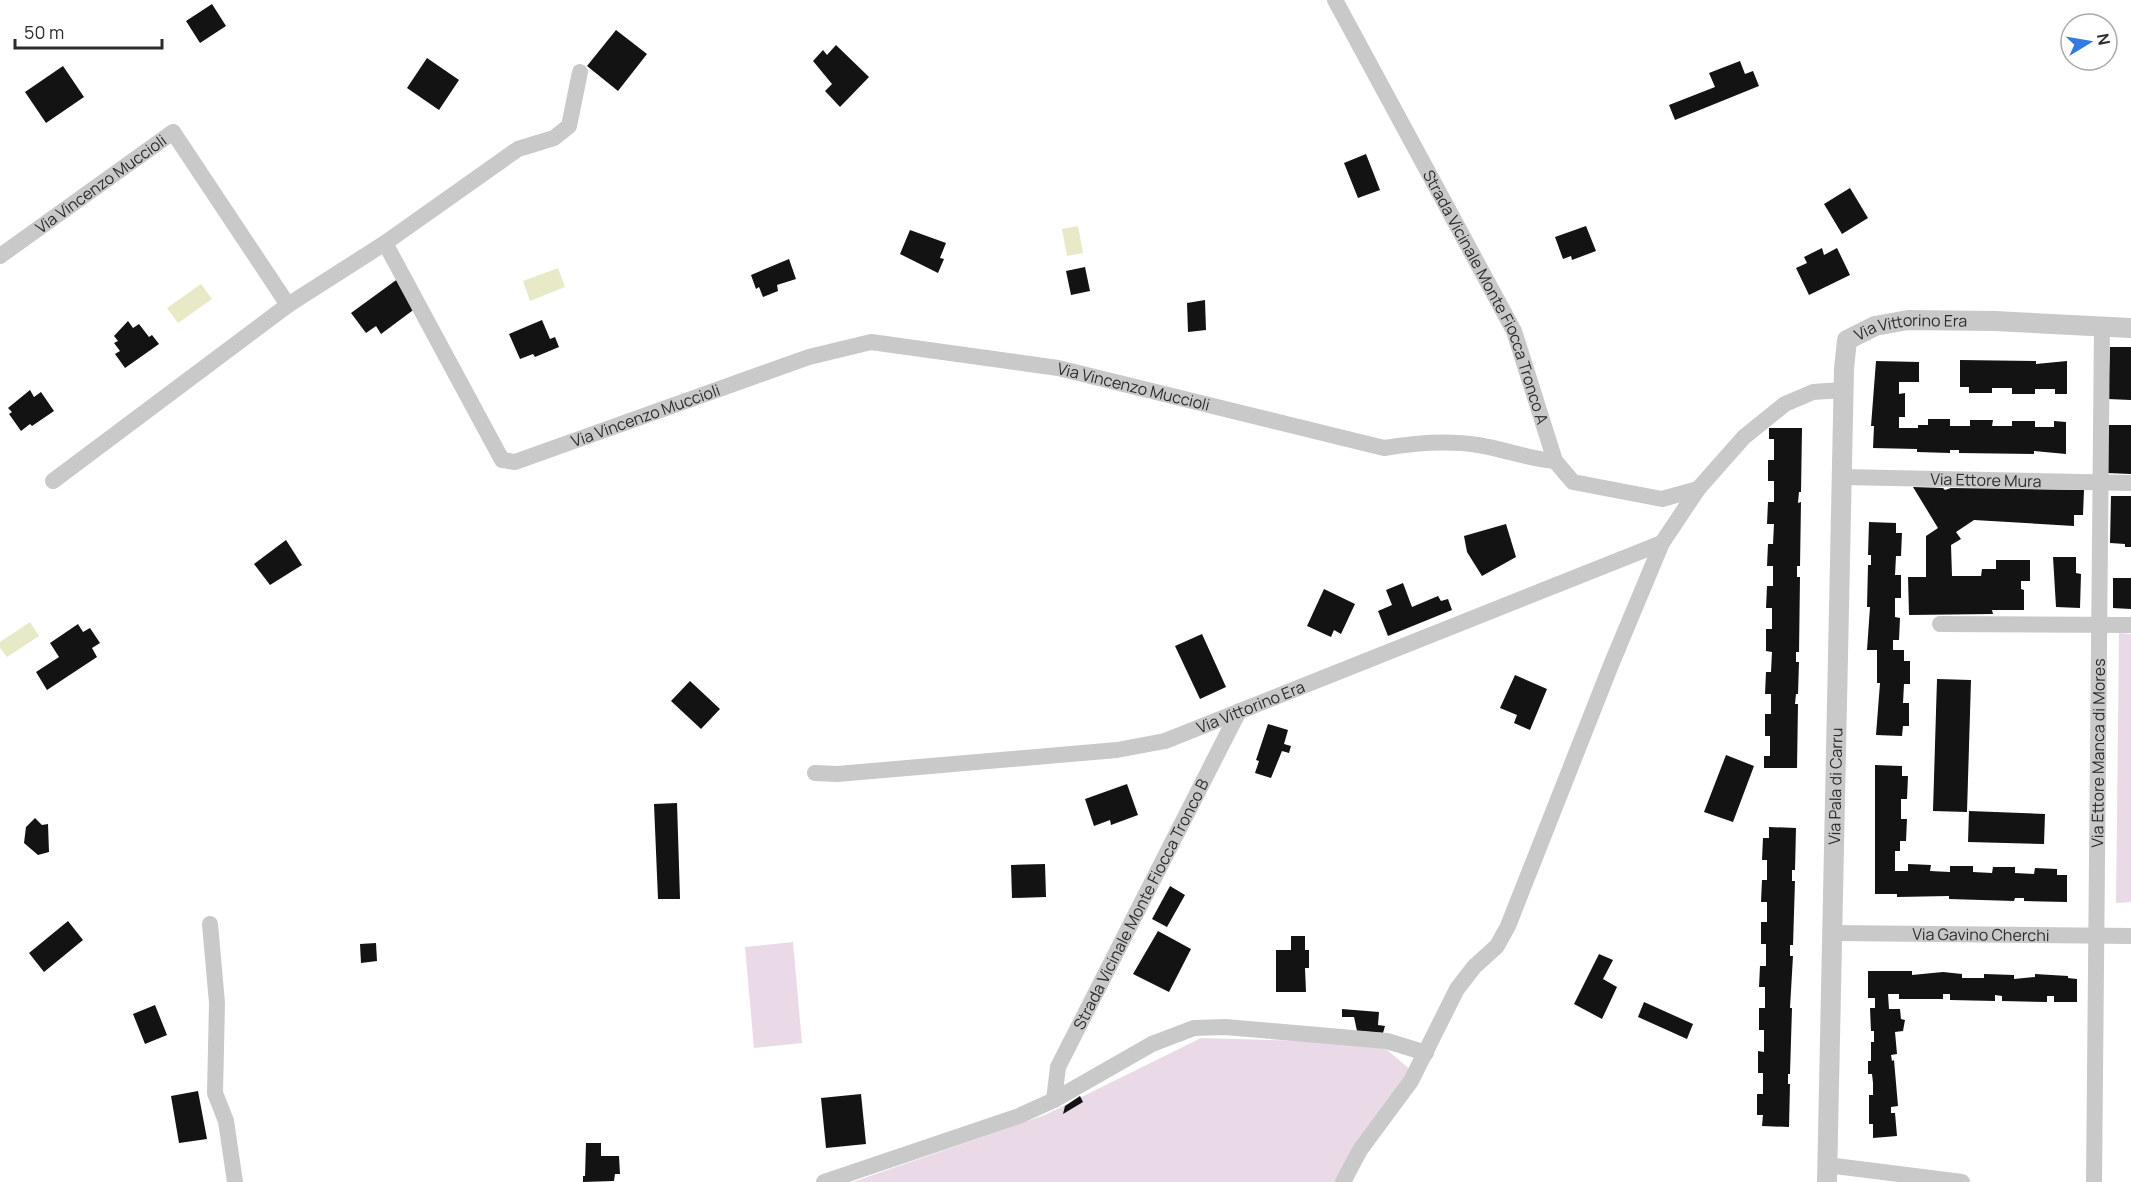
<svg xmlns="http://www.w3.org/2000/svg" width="2131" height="1182" viewBox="0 0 2131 1182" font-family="Manrope,sans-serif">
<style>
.green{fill:#eadae8}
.water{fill:#e8e9c6}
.building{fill:#131313}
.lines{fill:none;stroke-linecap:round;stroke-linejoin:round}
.minor{stroke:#c9c9c9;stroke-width:16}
.tertiary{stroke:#c9c9c9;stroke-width:20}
.labels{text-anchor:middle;stroke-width:6;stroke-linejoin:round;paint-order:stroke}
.street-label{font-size:16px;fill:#2c2c2c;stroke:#fff}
</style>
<rect width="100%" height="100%" fill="#fff"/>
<!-- green -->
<g class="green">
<polygon points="2119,633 2131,634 2131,902 2116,903"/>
<polygon points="793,942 802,1043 754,1048 745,947"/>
<polygon points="1201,1038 1379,1043 1412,1071 1344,1182 853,1182 1045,1115"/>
</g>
<!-- water -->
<g class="water">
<polygon points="1078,226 1083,253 1067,256 1062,229"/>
<polygon points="558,268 565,287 530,301 523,281"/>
<polygon points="201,284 212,299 178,323 167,308"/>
<polygon points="30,622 39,636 7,657 0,648 0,642"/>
</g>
<!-- building -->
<g class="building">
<polygon points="212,4 226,26 200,43 186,21"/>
<polygon points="616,30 647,54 618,91 587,66"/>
<polygon points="836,45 869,77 840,107 825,91 832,84 813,61 823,50 827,55"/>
<polygon points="427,58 459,80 439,110 407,88"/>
<polygon points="1740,61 1745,74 1753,71 1759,86 1675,120 1669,105 1715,87 1709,73"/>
<polygon points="63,66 84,97 46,123 25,92"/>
<polygon points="1366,154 1380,190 1358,198 1344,163"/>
<polygon points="1850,188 1868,218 1842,234 1824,204"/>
<polygon points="1586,226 1596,251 1572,260 1571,256 1563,259 1555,237"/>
<polygon points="910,230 946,243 940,258 944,259 938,273 900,254"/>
<polygon points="1822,248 1824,255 1837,248 1850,275 1809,295 1796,268 1807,263 1804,257"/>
<polygon points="789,259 796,279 777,285 778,291 763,297 759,287 756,289 751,275"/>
<polygon points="1085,267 1090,291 1071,295 1066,271"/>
<polygon points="399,278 416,308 381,334 376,326 366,333 351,313"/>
<polygon points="1205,300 1206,330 1188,332 1187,303"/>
<polygon points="542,320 550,339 555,337 559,347 535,357 533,354 520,359 509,334"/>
<polygon points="128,321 133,328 139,324 149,337 152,335 159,344 125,368 115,354 120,351 114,343 118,341 114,336"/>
<polygon points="2110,347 2131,347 2131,400 2108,399"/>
<polygon points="1960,360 2036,361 2036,364 2067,361 2067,394 2055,394 2055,389 2035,389 2035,394 2012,394 2012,388 1992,388 1992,393 1969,393 1969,387 1960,387"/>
<polygon points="1876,361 1919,362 1919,382 1899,382 1899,394 1905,393 1905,417 1899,417 1899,428 1918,428 1918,425 1928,425 1928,419 1950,419 1950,426 1970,426 1970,420 1993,420 1992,426 2012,426 2012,421 2035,421 2035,427 2054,427 2054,421 2066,422 2066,454 2034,451 2034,454 1959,453 1959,450 1950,450 1950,453 1917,452 1917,449 1873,448 1874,426 1871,426"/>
<polygon points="30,390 34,397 41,392 54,411 32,426 30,424 21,431 9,414 12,412 8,408"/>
<polygon points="2108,425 2131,425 2131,474 2107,473"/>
<polygon points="1769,428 1802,428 1801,492 1799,492 1798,503 1801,502 1800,566 1797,566 1797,577 1800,577 1799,652 1796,652 1796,662 1799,662 1798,694 1796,694 1795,704 1798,704 1797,768 1764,768 1764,756 1770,756 1770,736 1765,736 1765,714 1771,714 1771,694 1765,694 1766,672 1771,672 1772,652 1766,651 1766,629 1772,629 1772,608 1766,608 1767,586 1773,586 1773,566 1767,566 1768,544 1773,544 1774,524 1767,524 1768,502 1774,502 1774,481 1768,481 1768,460 1774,460 1774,439 1769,439"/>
<polygon points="1913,487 1943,488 1945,490 1951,488 2084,490 2083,515 2074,515 2074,526 1974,520 1956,532 1961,539 1951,545 1952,576 1981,576 1982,569 1996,569 1996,560 2030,560 2030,581 2021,581 2021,589 2024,590 2024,610 1992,610 1993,614 1909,615 1908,577 1926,577 1926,536 1938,528"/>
<polygon points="2111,496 2131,496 2131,547 2125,547 2125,544 2110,543"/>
<polygon points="1869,522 1896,523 1896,533 1902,533 1901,556 1896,556 1895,575 1901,575 1901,598 1895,598 1895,617 1900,618 1899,640 1893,640 1893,650 1904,650 1904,661 1910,661 1910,684 1904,684 1903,703 1909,703 1909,726 1903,726 1902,736 1876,735 1880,683 1877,683 1877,650 1867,650 1870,607 1867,607 1868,565 1871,565 1871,555 1868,555"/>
<polygon points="1506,524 1516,557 1482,576 1467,552 1464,536"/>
<polygon points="286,540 302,565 270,585 254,564"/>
<polygon points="2053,557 2076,557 2076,573 2081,574 2080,608 2056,607"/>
<polygon points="2113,578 2131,578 2131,609 2113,608"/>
<polygon points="1403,583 1412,607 1438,596 1441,601 1448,599 1452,610 1388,636 1378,611 1392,605 1386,590"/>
<polygon points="1324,589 1355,604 1341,634 1334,630 1331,637 1307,626"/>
<polygon points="78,624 83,632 90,628 100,643 92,648 97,657 47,690 36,672 59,657 50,643"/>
<polygon points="1202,634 1226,687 1200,699 1175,646"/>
<polygon points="1515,675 1547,689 1530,730 1514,723 1517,715 1500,708"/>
<polygon points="1937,679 1971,680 1967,812 1933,811"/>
<polygon points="690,681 720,709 701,729 671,701"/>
<polygon points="1268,724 1288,730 1284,744 1291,746 1289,753 1282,751 1271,778 1255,773 1259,761 1256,760"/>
<polygon points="1726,755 1754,766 1733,822 1704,812"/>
<polygon points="1875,765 1902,766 1902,776 1908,776 1907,799 1901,799 1901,819 1907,819 1906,841 1900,841 1900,851 1895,851 1895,871 1908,871 1908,864 1931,865 1930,871 1950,872 1950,866 1973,866 1973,872 1992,873 1993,867 2015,867 2015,873 2034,874 2035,868 2057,869 2057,875 2067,875 2067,902 2024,901 2024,898 2015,898 2014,901 1949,899 1949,896 1897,897 1897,894 1875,894"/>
<polygon points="1127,784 1138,815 1111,825 1110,820 1094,826 1085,799"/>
<polygon points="677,803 680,899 658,899 654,804"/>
<polygon points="1969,811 2045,814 2044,844 1968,842"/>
<polygon points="35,818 42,825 48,824 49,852 38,855 24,843 26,827"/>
<polygon points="1769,827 1796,828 1795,870 1792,870 1792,881 1795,881 1793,945 1790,945 1790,956 1793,956 1790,1008 1792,1008 1790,1074 1788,1074 1788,1084 1790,1084 1789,1127 1762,1126 1763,1115 1757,1115 1757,1094 1763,1094 1763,1073 1758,1073 1758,1051 1764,1052 1764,1030 1759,1030 1759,1008 1765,1008 1765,987 1759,987 1760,966 1766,966 1766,944 1761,944 1761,922 1767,922 1767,902 1761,902 1762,880 1767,880 1767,860 1762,860 1763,838 1769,838"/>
<polygon points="1045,864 1046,897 1012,898 1011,865"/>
<polygon points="1170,886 1185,895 1167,927 1152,919"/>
<polygon points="68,921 83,940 44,972 29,953"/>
<polygon points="1158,931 1191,949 1169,992 1133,974"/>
<polygon points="1291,936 1305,936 1305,950 1309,950 1309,968 1305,968 1306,992 1276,992 1276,950 1291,950"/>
<polygon points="376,943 377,961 361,963 360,944"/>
<polygon points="1599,954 1613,960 1603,979 1617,987 1602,1019 1574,1004"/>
<polygon points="1868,971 1912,971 1912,975 1943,972 1962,974 1962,978 1984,978 1984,974 2014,975 2014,979 2035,977 2035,974 2068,976 2068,978 2077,979 2077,1002 2054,1002 2054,996 2047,996 2047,1002 2002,1001 2002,996 1995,995 1995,1001 1950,1000 1950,994 1943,994 1943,999 1899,999 1899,994 1888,994 1889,1009 1900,1009 1901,1019 1905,1020 1903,1031 1895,1032 1897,1054 1891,1055 1892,1061 1894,1060 1898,1106 1891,1107 1891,1113 1895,1113 1897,1136 1873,1138 1873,1124 1869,1124 1869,1095 1873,1095 1873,1083 1872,1074 1868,1074 1868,1061 1871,1061 1871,1042 1874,1042 1874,1031 1871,1031 1870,1008 1875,1008 1875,998 1868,998"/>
<polygon points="1644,1002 1693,1024 1687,1039 1638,1017"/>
<polygon points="155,1005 167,1035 145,1044 133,1014"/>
<polygon points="1342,1009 1379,1012 1378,1025 1385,1026 1383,1033 1357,1031 1354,1017 1342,1017"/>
<polygon points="198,1091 207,1139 179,1143 171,1096"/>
<polygon points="861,1094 866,1144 826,1148 821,1098"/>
<polygon points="1080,1096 1083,1102 1063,1114 1065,1106"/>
<polygon points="586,1143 601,1143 601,1156 619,1156 620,1174 615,1174 614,1181 583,1182 583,1176 585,1176"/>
</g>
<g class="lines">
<!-- minor -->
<g class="minor">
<path id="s1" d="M1335 0 1514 331 1555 461 1573 482 1662 499 1698 489"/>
<polyline points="385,243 518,149 554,138 569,126 580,72"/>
<path id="s2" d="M0 256 173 132 288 305 385 243 502 460 515 462 809 357 871 342 1058 368 1384 448C1414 443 1447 440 1478 445 1504 449 1528 459 1555 461"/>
<path id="s3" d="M1842 477 2131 483"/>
<polyline points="53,481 288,305"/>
<polyline points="1940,624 2131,625"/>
<path id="s4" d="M815 773 837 774 1117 750 1165 741 1662 543"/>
<polyline points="210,924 217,1003 215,1093 226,1121 235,1182"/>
<path id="s5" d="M1833 933 2131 936"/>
<path id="s6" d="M1054 1100 1058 1067 1239 711"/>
<polyline points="1827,1165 1962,1182"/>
<polyline points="824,1182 1019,1116 1054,1100 1152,1044 1194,1028 1225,1027 1387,1041 1426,1053"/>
<polyline points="1343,1182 1360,1150 1411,1081 1457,989 1474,967 1497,946 1508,926 1611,665 1662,543 1698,489 1744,437 1785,404 1813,392 1843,390"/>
<path id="s7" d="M2094 1182 2102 325"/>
</g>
<!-- tertiary -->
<path class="tertiary" id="s8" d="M1827 1182 1844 369 1847 340 1875 326 1908 320 1995 321 2131 328"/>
</g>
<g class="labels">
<!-- street labels -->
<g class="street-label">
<text dy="6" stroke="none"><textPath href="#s2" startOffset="124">Via Vincenzo Muccioli</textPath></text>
<text dy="6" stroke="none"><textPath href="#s1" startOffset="334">Strada Vicinale Monte Fiocca Tronco A</textPath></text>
<text dy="6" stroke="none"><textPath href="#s8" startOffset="909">Via Vittorino Era</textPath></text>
<text dy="6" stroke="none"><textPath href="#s2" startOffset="1438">Via Vincenzo Muccioli</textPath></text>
<text dy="6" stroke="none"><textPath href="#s2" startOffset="934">Via Vincenzo Muccioli</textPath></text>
<text dy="6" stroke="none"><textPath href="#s3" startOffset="144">Via Ettore Mura</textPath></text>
<text dy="6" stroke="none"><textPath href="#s4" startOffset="444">Via Vittorino Era</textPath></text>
<text dy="6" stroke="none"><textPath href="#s7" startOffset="429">Via Ettore Manca di Mores</textPath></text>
<text dy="6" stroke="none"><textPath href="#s8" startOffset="396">Via Pala di Carru</textPath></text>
<text dy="6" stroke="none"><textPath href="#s6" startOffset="216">Strada Vicinale Monte Fiocca Tronco B</textPath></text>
<text dy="6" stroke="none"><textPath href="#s5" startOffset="148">Via Gavino Cherchi</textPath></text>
</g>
</g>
<!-- north arrow -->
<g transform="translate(2089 42) rotate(79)"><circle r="28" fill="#ffffff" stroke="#ababab" stroke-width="1.5"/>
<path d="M0-4.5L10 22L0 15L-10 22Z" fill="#327bdf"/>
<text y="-9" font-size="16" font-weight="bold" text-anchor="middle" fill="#2c2c2c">N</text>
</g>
<!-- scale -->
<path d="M15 39v9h147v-9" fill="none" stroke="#2c2c2c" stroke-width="3"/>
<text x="24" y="39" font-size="18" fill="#2c2c2c" stroke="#ffffff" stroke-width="4.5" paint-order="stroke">50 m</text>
</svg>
